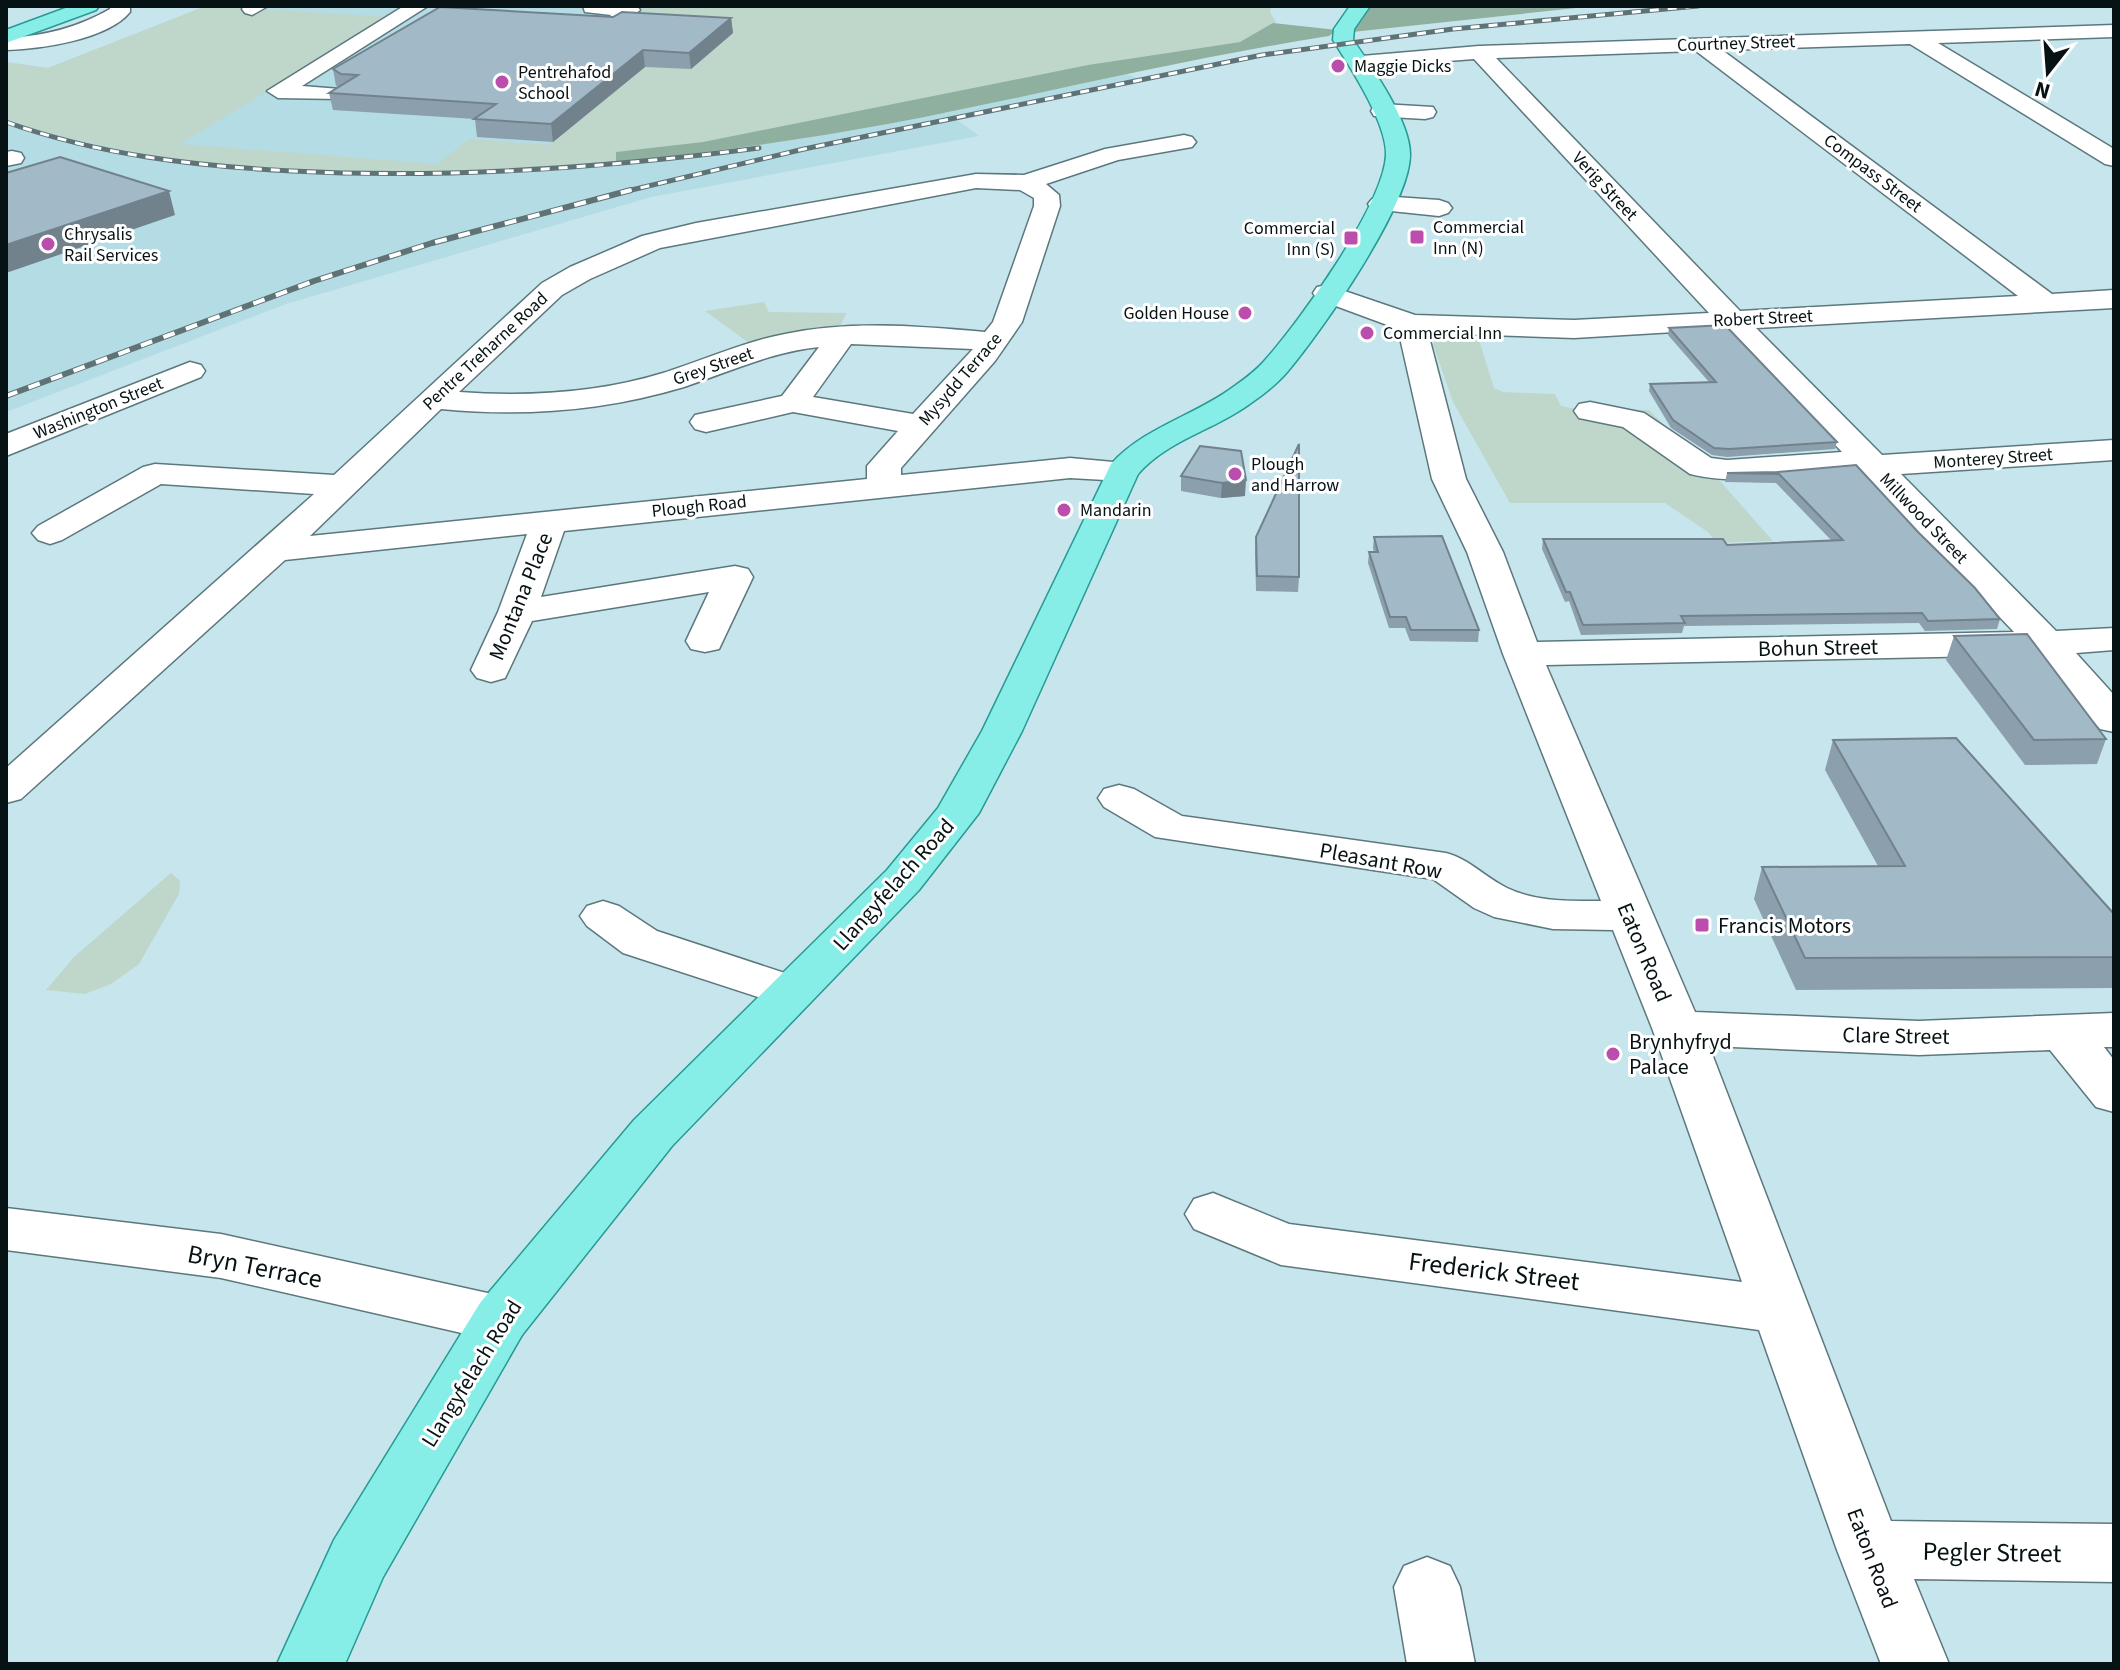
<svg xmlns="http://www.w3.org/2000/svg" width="2120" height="1670" viewBox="0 0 2120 1670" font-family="'Source Sans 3',sans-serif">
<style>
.built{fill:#b4dce4}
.green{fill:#bfd6ca}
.forest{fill:#8fb09f}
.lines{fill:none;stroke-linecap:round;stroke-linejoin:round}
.minor-casing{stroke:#5c787e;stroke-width:3}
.major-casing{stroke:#269a93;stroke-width:3}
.minor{fill:#fff;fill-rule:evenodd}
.major{fill:#87eee7;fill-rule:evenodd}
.rail-far1-casing{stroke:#5f7377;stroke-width:5}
.rail-casing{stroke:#5f7377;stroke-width:6}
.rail-far1{stroke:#fff;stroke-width:3;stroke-dasharray:9;stroke-linecap:butt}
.rail{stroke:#fff;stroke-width:4;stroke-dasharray:12;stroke-linecap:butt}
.wall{fill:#8b9fac}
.shaded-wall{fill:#71828c}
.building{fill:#a2b9c8;stroke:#71828c;stroke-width:2}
.poi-dot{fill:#bb4ead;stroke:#fff;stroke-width:3}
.labels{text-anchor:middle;stroke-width:6;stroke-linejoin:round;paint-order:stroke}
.far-street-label{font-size:18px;fill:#071214;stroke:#fff}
.far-poi-label{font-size:18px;fill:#071214;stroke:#fff;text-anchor:start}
.street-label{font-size:22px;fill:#071214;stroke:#fff}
.poi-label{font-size:22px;fill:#071214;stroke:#fff;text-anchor:start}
.near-street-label{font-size:26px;fill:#071214;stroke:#fff}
</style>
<rect width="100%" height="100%" fill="#c7e5ec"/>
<!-- built -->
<polygon class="built" points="206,6 1271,6 1270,13 1276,22 1240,42 1167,51 921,97 945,113 1127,74 1144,81 956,119 979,136 651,197 286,304 6,412 6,62 48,68"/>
<!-- green -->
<g class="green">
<path d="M206 6 391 17 180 144 437 164 469 139 549 145 617 65 691 69 733 33 660 15 662 12 640 11 647 6H1271L1270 13 1276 22 1240 42 1088 65 703 142 617 152 616 162C445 173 268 184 100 145 69 137 36 132 6 119V62L48 68Z"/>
<polygon points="764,302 769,312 847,313 837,331 749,343 705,311"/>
<polygon points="1460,336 1479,340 1494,388 1503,392 1555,394 1561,406 1570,408 1649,410 1713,473 1773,541 1716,543 1708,532 1665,503 1510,503 1453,402 1433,344 1440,338"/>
<polygon points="171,873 180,881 179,894 139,964 111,984 85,994 46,990 74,957"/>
</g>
<!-- forest -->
<g class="forest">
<polygon points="1360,6 1595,6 1343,33"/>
<path d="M1273 23 1337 30 1329 36C1183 59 1039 95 893 123 801 140 708 153 616 162V152L703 142 1088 65 1240 42Z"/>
</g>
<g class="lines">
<defs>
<g id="minor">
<path d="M110 6H130V12C107 40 40 49 6 50V38C44 36 77 28 110 9Z"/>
<polygon points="244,6 268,6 252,15 245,13 242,9"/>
<polygon points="404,6 428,6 302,86 340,89 343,94 340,99 278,98 267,91"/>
<polygon points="583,6 637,6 640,10 621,26 614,28 604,22 611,15 585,12"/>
<path d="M2114 25V37L1938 43 2114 149V166L2105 164 1910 44 1722 50 2052 294 2114 290V308L1756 328 1882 455 2114 440V460L1901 474 2056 631 2114 628V650L2076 653 2114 695V732L2100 729 2036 655 1546 665 1695 1012 1919 1021 2114 1013V1047H2104L2114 1060V1112L2096 1107 2050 1050 1919 1055 1709 1046 1891 1521 2114 1524V1582L1914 1579 1949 1664H1881L1837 1550 1759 1330 1281 1265 1194 1229 1185 1214 1194 1199 1213 1193 1289 1224 1742 1282 1652 1028 1613 930 1553 929 1494 917 1474 908 1433 879 1155 837 1104 807 1098 798 1104 789 1119 785 1134 789 1182 816 1446 853C1469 859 1485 877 1507 888 1536 902 1569 901 1601 901L1503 654 1467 552 1432 479 1398 329 1317 299 1313 293 1317 287 1327 285 1415 315 1574 320 1709 313 1474 59 1358 68 1347 62 1350 57 1479 46ZM1696 51 2018 296 1740 311 1496 58ZM1725 329 1842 452 1727 460 1711 458 1644 413 1590 402 1579 404 1574 411 1579 418 1623 427 1690 474C1744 487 1805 474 1860 471L2014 632 1537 642 1503 552 1466 479 1428 333 1574 338Z"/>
<polygon points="1382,104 1433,107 1436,112 1433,117 1425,119 1374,116 1371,111 1374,106"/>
<path d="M1184 135 1192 137 1196 142 1192 147 1118 160 1046 184 1059 195 1060 206 1022 322 995 361 901 468V475L1070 458 1135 464 1140 471 1135 478 1123 481 1070 478 564 531 541 597 735 566 748 569 753 577 719 649 705 652 691 649 686 641 709 592 532 621 505 678 491 682 477 678 471 670 498 612 527 534 285 560 21 799 6 803V768L314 494 161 484 62 540 50 544 38 540 32 533 38 526 143 467 155 464 334 475 542 283 570 267 642 236 696 223 976 174 1024 175 1105 149ZM976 188 1020 190 1034 198V206L993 322 985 332C919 326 850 320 785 334 743 342 704 360 663 373 598 393 527 397 459 392L562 295 590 279 660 248ZM851 344 973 349 913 414 813 397ZM819 347 782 396 695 415 690 422 695 429 706 432 793 412 898 431 867 466V479L310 536 441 409C524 417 604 411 684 387 729 372 771 352 819 347Z"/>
<polygon points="12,151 21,153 24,158 21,163 6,166 6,152"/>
<polygon points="1381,196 1439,200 1448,203 1452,208 1448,213 1439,216 1372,209 1368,204 1372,199"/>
<polygon points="190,362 201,365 205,371 201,377 6,456 6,434"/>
<polygon points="603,901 619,906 657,931 809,981 816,992 809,1003 792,1008 623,953 587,926 580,916 587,906"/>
<polygon points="6,1208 221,1234 501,1296 522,1303 530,1319 522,1335 501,1342 221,1278 6,1250"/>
<polygon points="1427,1557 1450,1566 1460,1587 1475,1664 1407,1664 1394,1587 1404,1566"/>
</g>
<g id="major">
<polygon points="71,6 99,6 96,10 6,43 6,30"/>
<path d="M1350 6H1370L1354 29 1353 40C1372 67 1410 121 1410 154 1411 204 1321 332 1288 371 1278 383 1264 394 1251 403 1215 430 1169 439 1138 474L1022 731 979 813 919 890 672 1146 522 1335 383 1577 345 1664H277L334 1540 480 1303 634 1120 887 870 938 808 982 731 1111 464C1144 428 1190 417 1229 390 1242 381 1256 371 1266 359 1300 321 1384 204 1386 155 1387 123 1350 67 1333 40L1334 29Z"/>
</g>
</defs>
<!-- minor casing -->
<use href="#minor" class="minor-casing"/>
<!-- major casing -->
<use href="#major" class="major-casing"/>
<!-- minor -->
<use href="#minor" class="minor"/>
<!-- major -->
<use href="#major" class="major"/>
<defs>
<g id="rail-far1">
<path d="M6 122C99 155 194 166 292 171 449 179 604 168 759 148"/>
<polyline points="623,192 804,149 1262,55 1453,29 1698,6"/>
</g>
<polyline id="rail" points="6,396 314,281 432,243 631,190"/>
</defs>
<!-- rail-far1 casing -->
<use href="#rail-far1" class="rail-far1-casing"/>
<!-- rail casing -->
<use href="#rail" class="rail-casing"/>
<!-- rail-far1 -->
<use href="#rail-far1" class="rail-far1"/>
<!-- rail -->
<use href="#rail" class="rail"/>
</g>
<!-- wall -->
<g class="wall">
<polygon points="613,17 731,18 733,33 691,69 645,67 553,142 477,137 475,119 333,110 329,93 339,87 336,86 333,69"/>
<polygon points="1669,328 1837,442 1835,449 1727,457 1712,455 1671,428 1649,391 1650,384 1709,382 1668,335"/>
<polygon points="1200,446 1245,496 1221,498 1181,491 1181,476"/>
<polygon points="1777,472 1919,533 2000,619 1997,629 1925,631 1919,623 1684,626 1682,633 1581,635 1569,601 1565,602 1542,549 1543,539 1727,545 1831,540 1776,483 1725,482 1727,473"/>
<polygon points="1256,537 1299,577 1298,592 1256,591 1255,552"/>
<polygon points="1374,537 1479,630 1478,642 1410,641 1405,628 1389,628 1368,563 1369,552 1374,552 1373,548"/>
<polygon points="1954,636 2106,739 2097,764 2025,765 1946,660"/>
<polygon points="1833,740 2114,914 2114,988 1796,990 1754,899 1762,867 1878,866 1825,770"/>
</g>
<!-- shaded-wall -->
<g class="shaded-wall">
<polygon points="731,18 733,33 691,69 689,53"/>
<polygon points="643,50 645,67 553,142 551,124"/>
<polygon points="169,191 175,215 6,273 6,245"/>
<polygon points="1246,480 1245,496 1221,498 1222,483"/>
</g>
<!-- building -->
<g class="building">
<polygon points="440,7 613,17 622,12 731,18 689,53 643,50 551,124 474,119 496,104 329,93 358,75 341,74 333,69"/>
<polygon points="60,157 169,191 6,245 6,173"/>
<polygon points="1725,325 1837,442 1729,449 1714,448 1673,420 1650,384 1716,382 1669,328"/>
<polygon points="1299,444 1299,577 1257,576 1256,537"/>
<polygon points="1200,446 1241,451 1246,480 1222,483 1181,476"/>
<polygon points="1856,465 1919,533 1975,588 2000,619 1928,621 1922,613 1681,616 1685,623 1583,625 1570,592 1566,592 1543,539 1723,539 1727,545 1843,540 1779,474 1727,473 1777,472"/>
<polygon points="1442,536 1479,630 1411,630 1406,617 1390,617 1369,552 1378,552 1374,537"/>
<polygon points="2027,634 2106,739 2034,740 1954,636"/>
<polygon points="1956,738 2114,914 2114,957 1805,958 1762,867 1905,866 1833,740"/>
</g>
<!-- markers -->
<g class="poi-dot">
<circle cx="1338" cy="66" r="8"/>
<circle cx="502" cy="82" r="8"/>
<rect x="1409" y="229" width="16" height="16" rx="4"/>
<rect x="1343" y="230" width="16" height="16" rx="4"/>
<circle cx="48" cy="244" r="8"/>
<circle cx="1245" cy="313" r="8"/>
<circle cx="1367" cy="333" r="8"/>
<circle cx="1235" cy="474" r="8"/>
<circle cx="1064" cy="510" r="8"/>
<rect x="1694" y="917" width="16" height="16" rx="4"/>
<circle cx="1613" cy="1054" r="8"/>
</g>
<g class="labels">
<!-- far-street labels -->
<g class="far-street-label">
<text transform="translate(1736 43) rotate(-2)" y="6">Courtney Street</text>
<text transform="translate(1873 173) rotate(37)" y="6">Compass Street</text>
<text transform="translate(1605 186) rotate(47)" y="6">Verig Street</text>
<text transform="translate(1763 318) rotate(-3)" y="6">Robert Street</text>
<text transform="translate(485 351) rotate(-43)" y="6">Pentre Treharne Road</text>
<text transform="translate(713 366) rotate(-19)" y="6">Grey Street</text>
<text transform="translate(960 379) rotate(-49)" y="6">Mysydd Terrace</text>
<text transform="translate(98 408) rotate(-22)" y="6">Washington Street</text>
<text transform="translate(1993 458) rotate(-4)" y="6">Monterey Street</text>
<text transform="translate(699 506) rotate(-6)" y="6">Plough Road</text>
<text transform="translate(1924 518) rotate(46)" y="6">Millwood Street</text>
</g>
<!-- far-poi labels -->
<g class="far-poi-label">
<text x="1354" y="72">Maggie Dicks</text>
<text x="518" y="78">Pentrehafod<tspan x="518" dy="21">School</tspan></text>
<text x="1433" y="233">Commercial<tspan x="1433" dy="21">Inn (N)</tspan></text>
<text x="1335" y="234" text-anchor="end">Commercial<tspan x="1335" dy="21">Inn (S)</tspan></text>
<text x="64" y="240">Chrysalis<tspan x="64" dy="21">Rail Services</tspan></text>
<text x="1229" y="319" text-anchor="end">Golden House</text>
<text x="1383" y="339">Commercial Inn</text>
<text x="1251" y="470">Plough<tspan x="1251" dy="21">and Harrow</tspan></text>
<text x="1080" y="516">Mandarin</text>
</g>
<!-- street labels -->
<g class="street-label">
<text transform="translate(520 596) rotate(-68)" y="8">Montana Place</text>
<text transform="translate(1818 647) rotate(-1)" y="8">Bohun Street</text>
<text transform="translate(1381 860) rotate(10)" y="8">Pleasant Row</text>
<text transform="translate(893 884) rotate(-48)" y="8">Llangyfelach Road</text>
<text transform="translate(1645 952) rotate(67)" y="8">Eaton Road</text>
<text transform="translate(1896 1035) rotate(1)" y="8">Clare Street</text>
<text transform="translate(471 1373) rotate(-58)" y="8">Llangyfelach Road</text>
<text transform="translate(1873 1558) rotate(69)" y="8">Eaton Road</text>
</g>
<!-- poi labels -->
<g class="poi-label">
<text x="1718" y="933">Francis Motors</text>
<text x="1629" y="1049">Brynhyfryd<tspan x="1629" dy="25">Palace</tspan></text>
</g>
<!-- near-street labels -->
<g class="near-street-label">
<text transform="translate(255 1266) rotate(11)" y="9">Bryn Terrace</text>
<text transform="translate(1494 1271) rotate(7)" y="9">Frederick Street</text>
<text transform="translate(1992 1552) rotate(1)" y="9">Pegler Street</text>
</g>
</g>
<!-- border -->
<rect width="2120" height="1670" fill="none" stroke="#071214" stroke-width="16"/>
<!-- north arrow -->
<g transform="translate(2048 72) rotate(197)" stroke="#ffffff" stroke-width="6" paint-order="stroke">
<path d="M0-6L14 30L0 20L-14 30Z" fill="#071214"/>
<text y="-12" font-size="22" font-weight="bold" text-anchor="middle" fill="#071214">N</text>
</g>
</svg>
